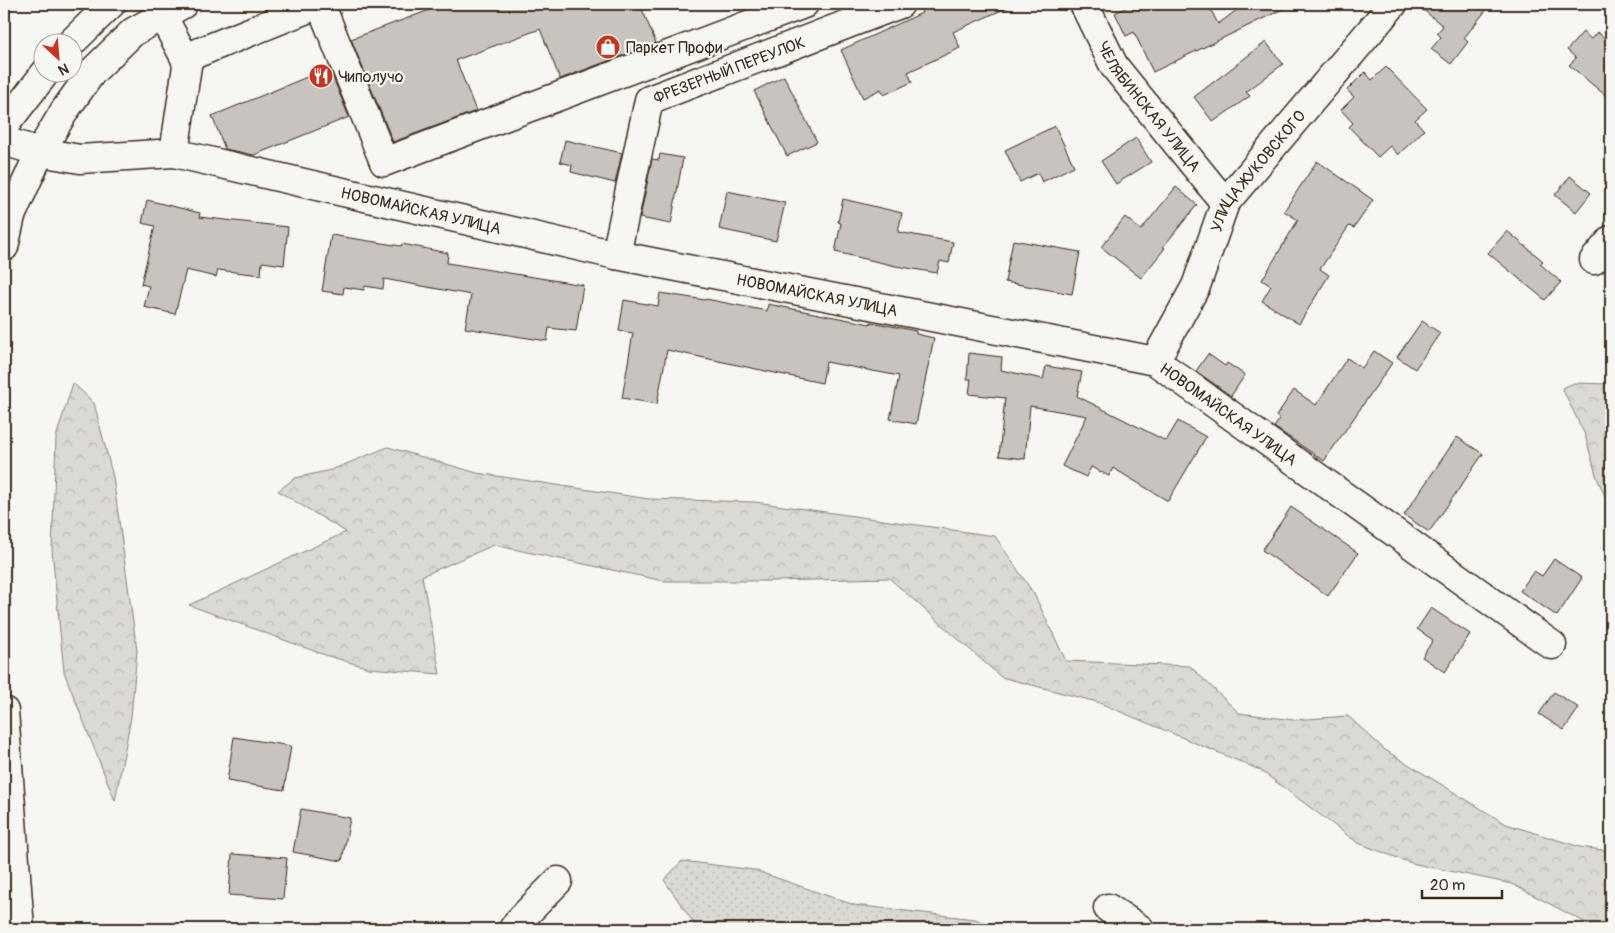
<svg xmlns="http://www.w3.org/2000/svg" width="1615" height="933" viewBox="0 0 1615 933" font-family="Pangolin,sans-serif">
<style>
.grass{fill:url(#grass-dots);stroke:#8a8278}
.forest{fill:url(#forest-crowns);stroke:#8a8278}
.building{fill:#c8c3be;stroke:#3b2a1e}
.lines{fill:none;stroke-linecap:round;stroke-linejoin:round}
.minor-casing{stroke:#3b2a1e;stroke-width:31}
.major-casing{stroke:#3b2a1e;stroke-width:31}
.minor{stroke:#f6f6f2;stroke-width:28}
.major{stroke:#f6f6f2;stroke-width:28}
.labels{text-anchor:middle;stroke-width:4.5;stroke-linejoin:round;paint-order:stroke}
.poi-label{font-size:16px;fill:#3b2a1e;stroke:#f6f6f2;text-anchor:start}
.street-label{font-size:16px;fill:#3b2a1e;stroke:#f6f6f2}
</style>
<defs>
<pattern id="grass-dots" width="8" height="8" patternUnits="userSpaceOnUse" patternTransform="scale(1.25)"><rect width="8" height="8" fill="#dad9d3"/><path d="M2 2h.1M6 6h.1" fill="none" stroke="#bcbab5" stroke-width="1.8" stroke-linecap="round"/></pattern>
<pattern id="forest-crowns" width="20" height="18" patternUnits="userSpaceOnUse" patternTransform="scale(1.25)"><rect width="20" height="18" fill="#dad9d3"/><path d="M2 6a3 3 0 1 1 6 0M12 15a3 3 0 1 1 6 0" fill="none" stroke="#bcbab5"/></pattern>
</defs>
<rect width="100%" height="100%" fill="#f6f6f2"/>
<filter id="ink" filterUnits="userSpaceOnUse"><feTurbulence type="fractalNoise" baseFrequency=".02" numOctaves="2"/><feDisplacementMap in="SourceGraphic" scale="10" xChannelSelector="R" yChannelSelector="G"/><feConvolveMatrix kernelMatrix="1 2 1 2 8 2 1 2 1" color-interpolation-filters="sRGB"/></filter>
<g filter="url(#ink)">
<!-- grass -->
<polygon class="grass" points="682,861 754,870 854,905 975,919 999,929 698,929 664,880"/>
<!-- forest -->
<g class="forest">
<polygon points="73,383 94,403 113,477 137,651 131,717 115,801 64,672 52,550 56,437"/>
<polygon points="1574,383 1611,384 1611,509 1597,478 1585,435 1562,388"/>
<polygon points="388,447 477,473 649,499 755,502 995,536 1034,594 1066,661 1190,666 1239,713 1293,720 1348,716 1385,750 1506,824 1580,847 1611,851 1611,929 1601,929 1590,925 1512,884 1411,863 1358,843 1260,770 1097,702 1001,677 889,578 774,581 664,581 494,545 422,576 440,674 369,668 325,655 189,605 346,532 278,491 295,478 331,470"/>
</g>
<!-- building -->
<g class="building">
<polygon points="446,4 640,4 656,43 560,79 540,29 456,60 476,111 393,142 351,39"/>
<polygon points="918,4 1015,4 953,32 960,48 908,72 912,82 884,95 881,89 863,98 841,50 922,13"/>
<polygon points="1133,4 1208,4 1218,24 1245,4 1293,4 1153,72 1134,32 1126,36 1115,13"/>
<polygon points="1416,4 1491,4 1464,38 1468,42 1451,64 1431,49 1441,37 1437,33 1443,26"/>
<polygon points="1583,32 1591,39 1597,32 1611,43 1611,100 1569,65 1576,58 1567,50"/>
<polygon points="1266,42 1283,64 1246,92 1250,96 1213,122 1194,97"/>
<polygon points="1386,67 1427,109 1415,120 1424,130 1398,155 1390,146 1378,157 1349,127 1353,123 1341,110 1354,97 1347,90 1365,72 1372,80"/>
<polygon points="329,68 349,117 254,155 225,149 212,116"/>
<polygon points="784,76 817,142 787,156 754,91"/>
<polygon points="1055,126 1074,166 1042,182 1038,173 1020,182 1005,150"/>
<polygon points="1136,138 1151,162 1116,184 1101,161"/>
<polygon points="565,140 622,153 615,183 571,172 572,165 560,162"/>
<polygon points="660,154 683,158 671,224 640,218 652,159 659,160"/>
<polygon points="1317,161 1373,200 1354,228 1349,226 1320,269 1329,275 1299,324 1262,301 1271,286 1262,280 1298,220 1284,211"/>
<polygon points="1570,176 1591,193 1576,212 1555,195"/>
<polygon points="1176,187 1197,205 1163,247 1165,248 1141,278 1101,247 1125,217 1141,230"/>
<polygon points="727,191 785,203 776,241 719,229"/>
<polygon points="843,199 902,213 898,232 953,242 949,263 940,261 937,273 896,266 835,252 841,223 838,222"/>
<polygon points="147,200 200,213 199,217 288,227 284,265 262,262 261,275 218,270 216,277 186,270 175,314 144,307 149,286 141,284 155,226 142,223"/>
<polygon points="1507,231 1543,261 1540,264 1561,282 1545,300 1488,253"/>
<polygon points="331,235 401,246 402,244 448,253 447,263 583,285 576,331 549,328 547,341 465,328 471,295 384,279 383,289 365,286 364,290 344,287 343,294 322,291"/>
<polygon points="1013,240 1080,252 1072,294 1005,282"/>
<polygon points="660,293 705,300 706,299 767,311 768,304 870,324 871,322 916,331 916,334 934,338 916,424 890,419 899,376 826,362 822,383 667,350 657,404 622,398 633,333 619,331 624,300 658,306"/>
<polygon points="1422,321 1440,333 1415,369 1397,357"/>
<polygon points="1374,351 1392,363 1324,461 1274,427 1280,419 1276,416 1294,390 1316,405 1347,358 1362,368"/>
<polygon points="969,353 1002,357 1001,370 1043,379 1046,366 1082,372 1077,396 1166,441 1178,421 1206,437 1168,501 1113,468 1109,476 1091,467 1086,477 1062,466 1087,416 1030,406 1025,459 999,456 1005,398 969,394 971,379 967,379"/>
<polygon points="1208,354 1225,366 1227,363 1245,375 1231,396 1196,371"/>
<polygon points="1457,437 1483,454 1429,532 1404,515"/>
<polygon points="1291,507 1358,553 1328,596 1262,550"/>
<polygon points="1554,559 1582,578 1557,616 1520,591 1534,571 1542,576"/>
<polygon points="1431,608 1470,634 1445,672 1422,657 1433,640 1417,629"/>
<polygon points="1554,692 1579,708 1564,730 1539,714"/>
<polygon points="234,737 291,746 284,790 227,781"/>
<polygon points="301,809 350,818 342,861 293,852"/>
<polygon points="232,854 287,858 283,899 229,895"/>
</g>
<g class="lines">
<defs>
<g id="minor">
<path id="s1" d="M1084 4 1114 66 1225 203"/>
<polyline points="324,13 384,162 804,4"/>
<polyline points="162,15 185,58 187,66 174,153"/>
<polyline points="185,58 319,4"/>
<path id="s2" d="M4 141 40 152 80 159 174 153 616 255 1155 361 1552 645"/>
<path id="s3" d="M616 255 649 100 900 4"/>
<polyline points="1594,260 1611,240"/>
<path id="s4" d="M1155 361 1196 286 1225 203 1393 4"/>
<polyline points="1108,908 1140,929"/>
<polyline points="513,929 517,923 558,881"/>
</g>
<g id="major">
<polyline points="72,42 111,4"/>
<polyline points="4,126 46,72"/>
<polyline points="4,247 11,216 40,152 65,110 92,72 133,32 183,4"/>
<polyline points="4,711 20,929"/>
</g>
</defs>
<!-- minor casing -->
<use href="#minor" class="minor-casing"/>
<!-- major casing -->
<use href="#major" class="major-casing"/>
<!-- minor -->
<use href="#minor" class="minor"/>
<!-- major -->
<use href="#major" class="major"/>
</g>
</g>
<!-- icons -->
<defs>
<symbol id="shop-disc" viewBox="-11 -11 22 22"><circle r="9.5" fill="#c8321e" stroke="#f6f6f2"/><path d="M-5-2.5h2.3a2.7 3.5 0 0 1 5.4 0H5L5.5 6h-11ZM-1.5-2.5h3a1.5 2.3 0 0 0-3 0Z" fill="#fff"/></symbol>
<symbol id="restaurant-disc" viewBox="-11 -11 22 22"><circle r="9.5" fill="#c8321e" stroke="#f6f6f2"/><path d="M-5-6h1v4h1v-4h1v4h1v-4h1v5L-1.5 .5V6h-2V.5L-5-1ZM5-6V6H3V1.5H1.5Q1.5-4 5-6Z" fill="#fff"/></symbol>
</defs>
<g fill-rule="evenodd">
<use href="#shop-disc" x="594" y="33" width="28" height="28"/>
<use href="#restaurant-disc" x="307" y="62" width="28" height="28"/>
</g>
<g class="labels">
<!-- poi labels -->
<g class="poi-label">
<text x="626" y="53">Паркет Профи</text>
<text x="338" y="82">Чиполучо</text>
</g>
<!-- street labels -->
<g class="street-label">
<text dy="6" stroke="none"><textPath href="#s3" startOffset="244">ФРЕЗЕРНЫЙ ПЕРЕУЛОК</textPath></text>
<text dy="6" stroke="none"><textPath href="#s1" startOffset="122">ЧЕЛЯБИНСКАЯ УЛИЦА</textPath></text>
<text dy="6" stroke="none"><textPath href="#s4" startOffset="218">УЛИЦА ЖУКОВСКОГО</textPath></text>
<text dy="6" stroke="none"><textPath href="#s2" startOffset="426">НОВОМАЙСКАЯ УЛИЦА</textPath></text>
<text dy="6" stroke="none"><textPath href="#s2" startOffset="831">НОВОМАЙСКАЯ УЛИЦА</textPath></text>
<text dy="6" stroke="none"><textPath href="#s2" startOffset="1266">НОВОМАЙСКАЯ УЛИЦА</textPath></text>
</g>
</g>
<!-- margin -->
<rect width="1615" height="933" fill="none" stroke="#f6f6f2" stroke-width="20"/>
<rect x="10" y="10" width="1595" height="913" fill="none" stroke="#3b2a1e" stroke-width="2" filter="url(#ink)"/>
<!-- north arrow -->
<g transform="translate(58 58) rotate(154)"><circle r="24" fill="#f6f6f2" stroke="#aba49d"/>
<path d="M0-4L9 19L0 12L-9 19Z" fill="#c8321e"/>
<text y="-8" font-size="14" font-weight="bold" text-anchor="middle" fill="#3b2a1e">N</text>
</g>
<!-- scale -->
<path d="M1422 890v8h80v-8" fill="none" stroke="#3b2a1e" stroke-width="2.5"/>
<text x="1430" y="890" font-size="15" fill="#3b2a1e" stroke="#f6f6f2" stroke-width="4" paint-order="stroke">20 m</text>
</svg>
